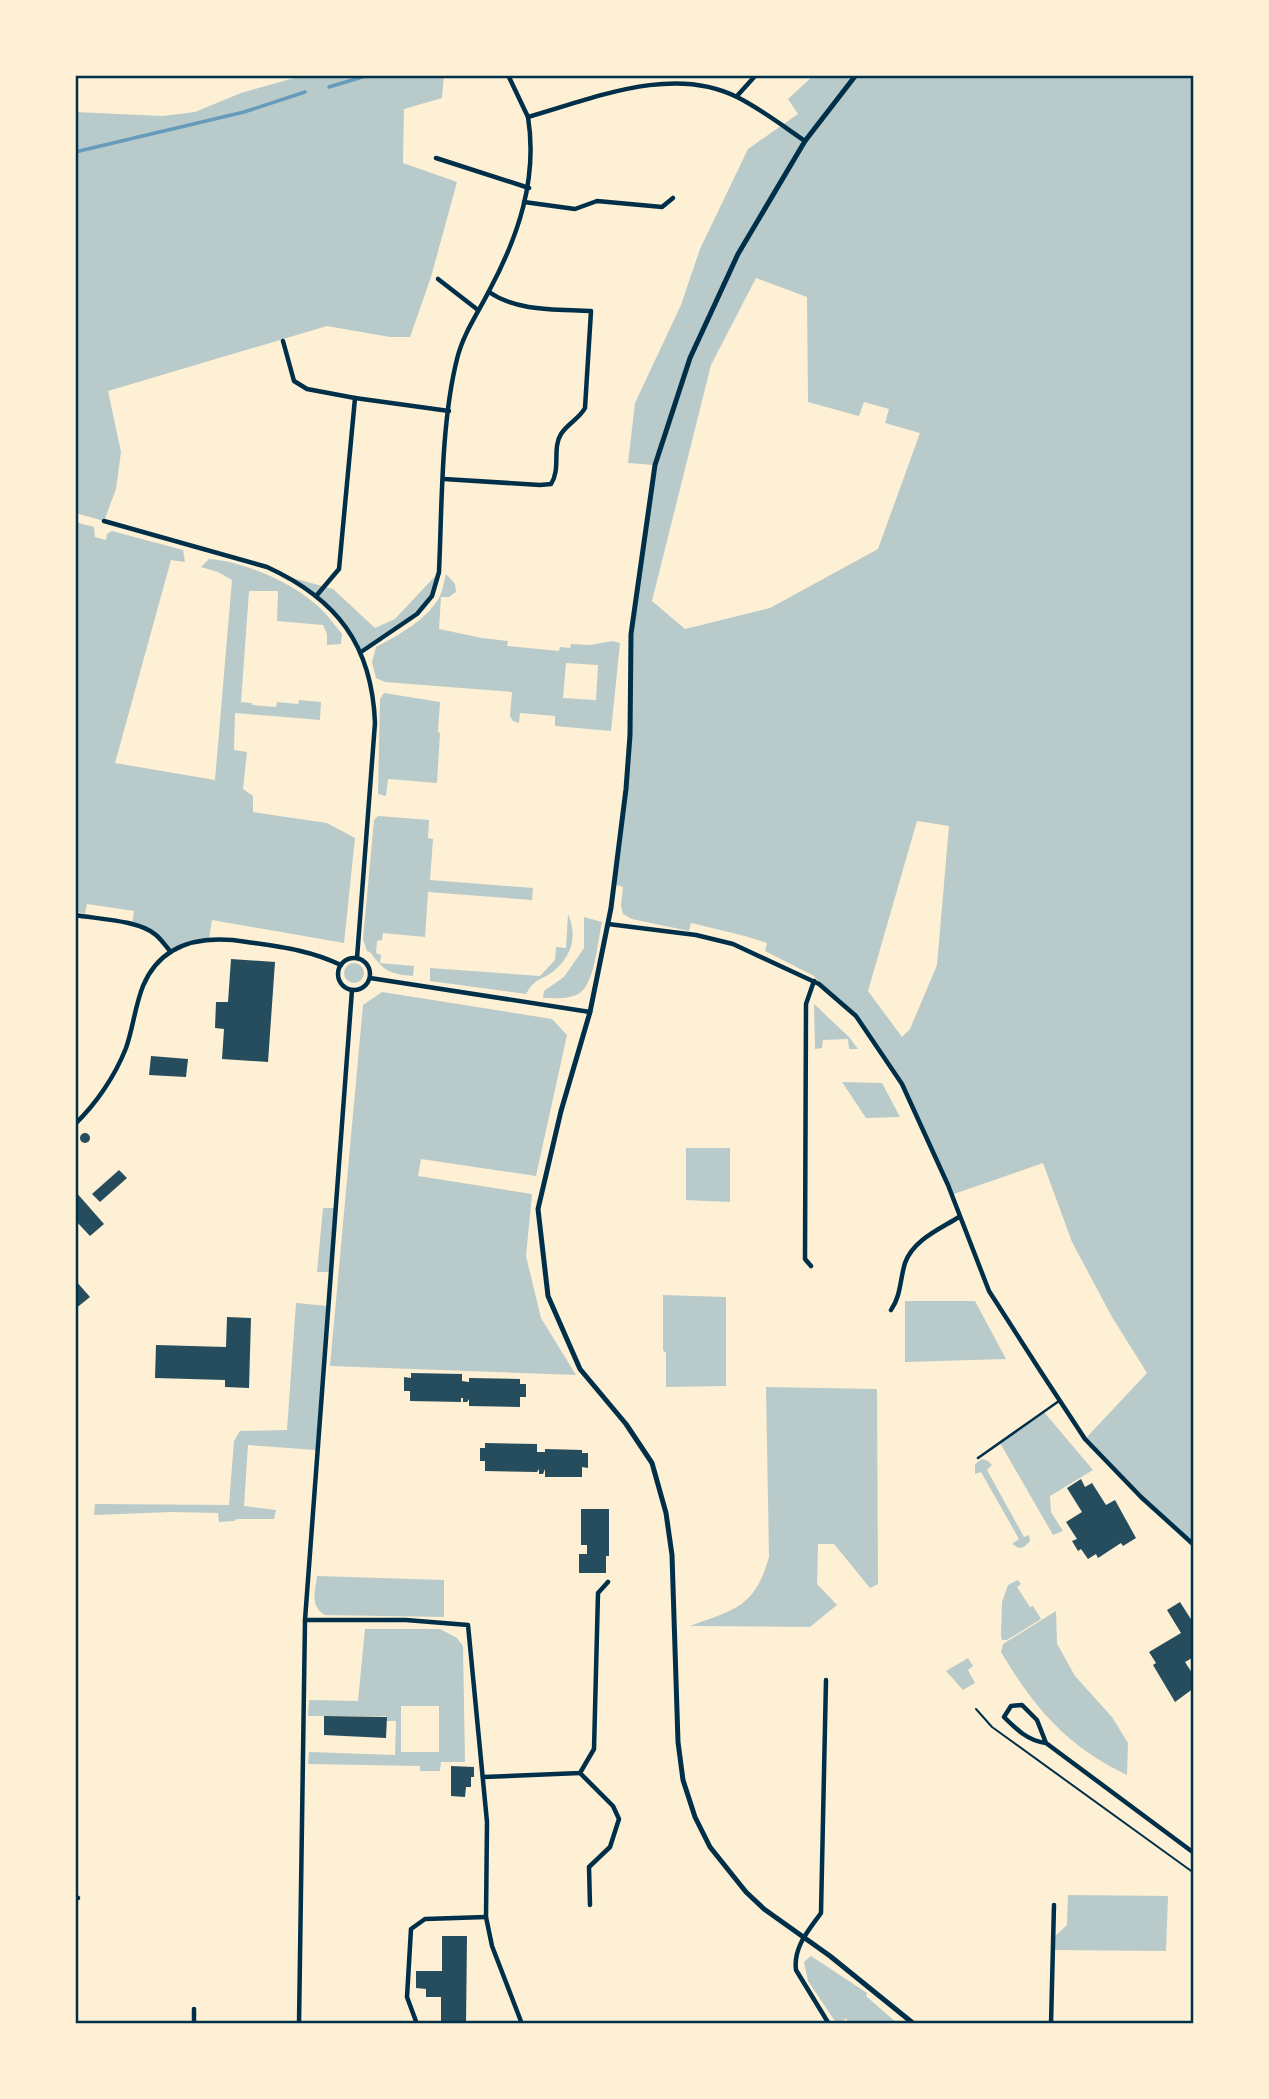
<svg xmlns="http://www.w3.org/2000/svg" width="1269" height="2099" viewBox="0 0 1269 2099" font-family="'Work Sans',sans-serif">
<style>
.green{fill:#b9caca;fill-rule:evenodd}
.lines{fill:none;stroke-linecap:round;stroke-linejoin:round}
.stream{stroke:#669bbc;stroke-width:3.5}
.building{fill:#264d5e}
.path{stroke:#003049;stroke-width:2}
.service{stroke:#003049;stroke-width:2.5}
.minor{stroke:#003049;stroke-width:4.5}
.tertiary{stroke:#003049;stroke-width:5}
.neatline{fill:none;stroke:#003049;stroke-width:2.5}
</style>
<rect width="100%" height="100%" fill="#fdf0d5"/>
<!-- green -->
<g class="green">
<polygon points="305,75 444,75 442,98 404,109 403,163 457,182 431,277 410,337 390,337 327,326 108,391 121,452 116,489 104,521 75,513 75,112 163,116 195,112 241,93"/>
<path d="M814 75H1194V1541L1178 1531 1085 1439 1147 1373 1112 1317 1072 1242 1043 1163 951 1195C924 1133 899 1071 857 1018 845 1002 825 993 814 976L765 951 767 943 745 936 691 923 689 931 632 919 623 914 621 906 623 887 614 884 626 789 631 634 654 465 628 463 635 403 681 305 700 249 748 149 798 114 788 99ZM756 278 807 297 808 402 859 416 864 402 889 409 885 423 920 433 878 549 770 608 685 629 652 601 711 365ZM917 821 949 826 937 965 910 1029 902 1037 868 991Z"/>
<path d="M75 522 94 527 95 537 106 540 107 534 112 531 183 550 185 562 171 560 115 763 215 780 232 580 218 572 201 567 209 559C241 561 289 581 313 602 325 611 333 623 342 634L341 644 327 645V634L323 625 277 621 278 591H249L241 702 252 703V705L276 707 277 702 298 704 299 700 321 702 320 720 235 713 234 750 247 752 243 789 253 796V812L327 823 355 838 344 943 212 920 209 939 194 941 171 952 157 935 132 925 134 911 87 904 85 914 75 911Z"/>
<polygon points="439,572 432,596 417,614 361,652 329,606 289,577 333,589 375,628 395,619"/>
<path d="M446 574 455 584 456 592 449 597H441L439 629 482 638 508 641 507 646 559 651 560 647 570 648 571 644 590 645 612 641 620 643 611 731 555 726V716L520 713 519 723 513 721 510 716 512 692 385 682 376 678 372 662 376 647C398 636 429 618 440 596 443 590 444 581 446 574ZM566 663 598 665 596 700 563 698Z"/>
<polygon points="384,693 440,702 438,732 440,733 437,783 388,779 386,796 378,794 380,699"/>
<path d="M378 816 429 820 428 838 433 839 430 880 533 888 532 900 428 892 425 937 383 933 382 940 377 941 376 953 381 955 380 963 414 966 413 976C389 974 384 971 370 952L367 951 363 939 374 820Z"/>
<path d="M568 914C577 934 573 954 556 969 543 981 536 976 526 994L430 981V968L540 976 555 960 556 947 566 948Z"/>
<path d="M584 917 602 922C598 939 595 981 581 992 571 1000 555 998 543 998L544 991 564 977 584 948Z"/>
<circle cx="354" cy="973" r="10"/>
<polygon points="382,992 552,1019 567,1035 536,1176 421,1159 418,1176 532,1194 526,1256 541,1318 576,1375 330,1366 363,1005"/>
<polygon points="814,1004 849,1037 858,1049 849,1049 848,1039 823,1040 822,1048 815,1049"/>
<polygon points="842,1082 882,1083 900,1117 866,1118"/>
<polygon points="686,1148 730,1148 730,1202 686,1200"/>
<polygon points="323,1208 336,1208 331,1272 317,1272"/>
<polygon points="663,1295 726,1297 726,1386 666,1387 666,1353 663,1350"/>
<polygon points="905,1301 975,1301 1006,1359 905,1362"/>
<polygon points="296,1303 328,1306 316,1450 248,1445 244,1506 276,1510 274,1519 237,1519 234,1521 219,1522 218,1513 171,1512 94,1515 95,1504 229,1505 234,1441 240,1431 287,1430"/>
<path d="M766 1387 877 1389 878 1584 870 1588 834 1544H818L817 1584 837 1605 810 1627 690 1626C736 1609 755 1607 769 1557Z"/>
<polygon points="1044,1412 1093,1470 1050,1496 1051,1512 1063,1531 1053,1535 1000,1443"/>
<polygon points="982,1459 988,1461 992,1465 987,1470 1024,1537 1029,1535 1030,1541 1024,1547 1019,1548 1012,1544 1019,1539 981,1472 975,1474 975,1464"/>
<path d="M317 1576 444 1580V1617L325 1615C310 1606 315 1592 317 1576Z"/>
<polygon points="1018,1580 1021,1584 1017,1587 1030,1607 1033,1606 1041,1619 1007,1640 1002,1640 1001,1636 1002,1602 1008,1585"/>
<path d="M1056 1611 1057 1644 1060 1649 1075 1676 1112 1717 1128 1743 1127 1775C1067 1746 1035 1709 1001 1652L1003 1644Z"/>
<path d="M365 1629H440L457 1638 463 1646 465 1762H441L440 1771H420V1766L308 1764 309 1752 395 1755 396 1721H387L386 1716H308L309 1700 358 1701ZM401 1706H439V1752H401Z"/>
<polygon points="968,1658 973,1666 968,1670 975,1683 963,1690 946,1671"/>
<polygon points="1068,1895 1168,1896 1166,1951 1053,1950 1053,1938 1067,1925"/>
<polygon points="811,1956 867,1993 866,1996 898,2024 849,2024 846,2018 840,2024 837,2024 808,1981 804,1962"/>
</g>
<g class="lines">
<!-- stream -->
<g class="stream">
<polyline points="329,87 369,75"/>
<polyline points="75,152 244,112 305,92"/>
</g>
</g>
<!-- building -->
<g class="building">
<polygon points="231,959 275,962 268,1062 222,1059 224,1029 215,1028 216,1002 228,1002"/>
<polygon points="151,1056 188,1059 186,1077 149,1075"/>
<circle cx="85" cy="1138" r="5"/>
<polygon points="119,1170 127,1178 100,1202 92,1194"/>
<polygon points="75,1191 104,1224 90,1236 75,1220"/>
<polygon points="75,1280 90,1297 75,1309"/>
<polygon points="227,1317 251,1318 249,1388 225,1387 225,1380 155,1378 156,1345 226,1347"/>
<polygon points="411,1373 462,1374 462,1381 469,1382 469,1378 520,1379 520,1384 526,1384 526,1397 520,1397 520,1407 469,1406 469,1399 467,1402 463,1402 463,1398 461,1398 461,1402 410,1401 410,1391 404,1391 404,1377 411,1378"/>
<polygon points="485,1443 537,1444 537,1452 545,1452 545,1449 582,1450 582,1453 588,1453 588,1468 582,1467 582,1477 545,1477 545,1469 543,1474 539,1474 539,1469 537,1472 485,1471 485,1461 480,1461 480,1448 485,1448"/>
<polygon points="1081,1479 1085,1487 1092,1483 1106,1505 1115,1500 1136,1538 1123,1546 1121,1543 1098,1558 1096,1554 1088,1559 1081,1549 1078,1551 1072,1541 1077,1539 1066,1522 1082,1512 1067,1488"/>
<polygon points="581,1509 609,1509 609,1556 606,1556 606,1573 579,1573 579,1554 587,1554 587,1545 581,1545"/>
<polygon points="1180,1602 1194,1624 1194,1657 1185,1662 1194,1676 1194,1688 1175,1702 1153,1665 1156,1663 1149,1652 1181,1633 1167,1610"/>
<polygon points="324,1716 387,1717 386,1738 324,1735"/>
<polygon points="451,1766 474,1767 474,1777 471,1777 471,1787 466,1787 465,1797 451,1796"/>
<polygon points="442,1936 467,1936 466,2024 441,2024 441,1997 426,1997 426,1989 416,1988 416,1971 442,1971"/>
</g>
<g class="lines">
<!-- path -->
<polyline class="path" points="976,1709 992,1727 1194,1873"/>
<!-- service -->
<polyline class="service" points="978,1458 1059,1401"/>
<!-- minor -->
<g class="minor">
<polyline points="508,75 528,117"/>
<polyline points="737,96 756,75"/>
<polyline points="436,158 529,188"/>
<polyline points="524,202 575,209 597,201 662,207 673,198"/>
<polyline points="438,279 478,310"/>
<polyline points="283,341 294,381 307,389 355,398 339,569 317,595"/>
<polyline points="355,398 449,411"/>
<path d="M444 479 540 485 551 484C561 469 552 448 561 434 567 424 579 419 585 408L591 311C557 309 518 312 489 292"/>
<path d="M104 521 267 567C337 599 372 645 375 723L357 958"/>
<path d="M361 652 417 614 432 596 439 572C442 505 441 423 457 359 463 334 478 313 489 291 518 237 538 179 528 117 592 99 672 64 737 97 761 109 783 126 805 141"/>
<path d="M75 915C97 919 139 920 156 935 162 940 166 947 171 952"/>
<polyline points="608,924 696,935 733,944 819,984 856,1016 902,1084 948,1185 989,1291 1041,1372 1085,1439 1141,1497 1194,1545"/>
<circle cx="354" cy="974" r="16"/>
<polyline points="370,978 590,1012"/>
<path d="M75 1124C96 1104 115 1076 126 1048 133 1028 135 1006 143 986 162 941 204 935 247 942 282 947 309 950 341 965"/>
<polyline points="811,1266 805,1259 806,1004 814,981"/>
<path d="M891 1310C901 1296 900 1279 905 1263 913 1240 940 1229 959 1217"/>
<polyline points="305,1620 406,1620 468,1625 487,1822 486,1917 492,1946 522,2024"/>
<path d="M826 1680 821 1913C809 1930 793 1947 796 1970L829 2024"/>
<path d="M1046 1743 1037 1720 1022 1705 1011 1706 1004 1717C1016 1729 1028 1741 1046 1743L1194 1853"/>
<polyline points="580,1773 613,1806 619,1819 610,1847 589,1867 590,1905"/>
<polyline points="483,1777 580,1773 594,1749 598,1593 608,1582"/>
<polyline points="75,1897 78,1898"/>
<polyline points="194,2024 194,2009"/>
<polyline points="299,2024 305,1620 352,990"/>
<polyline points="417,2024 407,1997 411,1929 425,1919 486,1917"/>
<polyline points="1051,2024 1054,1905"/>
</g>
<!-- tertiary -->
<polyline class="tertiary" points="856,75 805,141 738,254 690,358 655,465 631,634 630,735 626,789 611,908 590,1012 561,1111 538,1209 548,1296 580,1369 626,1424 652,1463 666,1513 672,1555 678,1742 683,1780 695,1817 710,1847 746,1892 764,1909 830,1956 914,2024"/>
</g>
<!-- border -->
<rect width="1269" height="2099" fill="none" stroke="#fdf0d5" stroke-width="154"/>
<rect x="77" y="77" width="1115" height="1945" class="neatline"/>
</svg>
